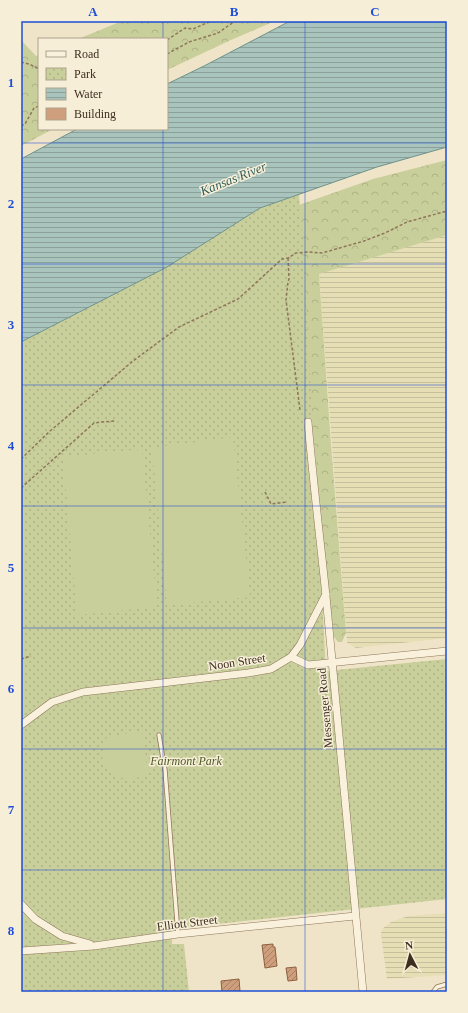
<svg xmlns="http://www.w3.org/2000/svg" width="468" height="1013" viewBox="0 0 468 1013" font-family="Georgia,serif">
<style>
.farmland{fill:url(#farmland-rules)}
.forest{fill:url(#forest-crowns)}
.park{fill:url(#park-dots)}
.pitch{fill:#c9cf9b}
.water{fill:url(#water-rules);stroke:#6f938a}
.building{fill:url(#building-hatch);stroke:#8d5f41}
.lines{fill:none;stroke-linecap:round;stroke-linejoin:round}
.lane-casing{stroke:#8d765c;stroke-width:5}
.street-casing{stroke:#8d765c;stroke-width:8}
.path{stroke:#8d765c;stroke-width:1.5;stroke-dasharray:3 2;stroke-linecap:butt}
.lane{stroke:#faf1dc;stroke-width:3.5}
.street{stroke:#faf1dc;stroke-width:7}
.grid{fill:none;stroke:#1d4ed8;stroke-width:1;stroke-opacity:0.55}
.labels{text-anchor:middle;stroke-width:3;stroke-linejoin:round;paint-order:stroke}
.street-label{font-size:12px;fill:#3d2e20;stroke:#f7eed8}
.park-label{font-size:12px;font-style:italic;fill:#4d5a26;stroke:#f7eed8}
.water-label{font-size:13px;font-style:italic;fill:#2f5d5a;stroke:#f7eed8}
.neatline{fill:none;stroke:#1d4ed8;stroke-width:1.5}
.grid-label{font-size:13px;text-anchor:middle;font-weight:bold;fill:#1d4ed8}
</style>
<defs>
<pattern id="farmland-rules" width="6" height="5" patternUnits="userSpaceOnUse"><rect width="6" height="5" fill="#e6deb5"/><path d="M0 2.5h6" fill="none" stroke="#c6bf9b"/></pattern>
<pattern id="forest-crowns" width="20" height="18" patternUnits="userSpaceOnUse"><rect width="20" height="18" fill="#c9cf9b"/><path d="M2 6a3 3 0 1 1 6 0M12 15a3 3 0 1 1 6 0" fill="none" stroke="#aeb285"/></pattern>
<pattern id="park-dots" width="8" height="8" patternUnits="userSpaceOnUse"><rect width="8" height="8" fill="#c9cf9b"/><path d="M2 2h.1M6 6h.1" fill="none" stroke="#aeb285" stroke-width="1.8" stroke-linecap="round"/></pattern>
<pattern id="water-rules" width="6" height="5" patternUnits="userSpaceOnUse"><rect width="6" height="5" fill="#a9c4bc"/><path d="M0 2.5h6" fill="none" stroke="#8ba098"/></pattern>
<pattern id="building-hatch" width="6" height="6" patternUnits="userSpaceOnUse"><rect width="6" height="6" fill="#cf9f7d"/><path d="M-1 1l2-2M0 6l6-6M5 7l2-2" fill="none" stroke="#a98266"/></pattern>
</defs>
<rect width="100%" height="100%" fill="#f0e4c8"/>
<!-- farmland -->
<g class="farmland">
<polygon points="447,235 447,638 356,648 347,643 319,273"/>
<polygon points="447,913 447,975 387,979 381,934 382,929 391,922 408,916"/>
</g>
<!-- forest -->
<g class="forest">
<polygon points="122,21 275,21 231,40 167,70 167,39 78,39"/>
<polygon points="21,40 36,56 39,55 39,129 53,129 21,146"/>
<polygon points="447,160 447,235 319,274 331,444 346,633 342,642 338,642 334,637 321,522 293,207 373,179"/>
</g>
<!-- park -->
<polygon class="park" points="299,194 304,264 326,671 447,659 447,899 172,929 172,944 184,944 189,992 21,992 21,342 166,267 260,208"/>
<!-- pitch -->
<g class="pitch">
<polygon points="233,437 250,597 167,605 152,448"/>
<polygon points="142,449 157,607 77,615 63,457"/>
<path d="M142 731 148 772C142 776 135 780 127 779 119 778 107 772 104 764 100 755 103 746 107 737Z"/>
</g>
<!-- water -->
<polygon class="water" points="290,21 447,21 447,147 377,167 260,208 167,267 21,342 21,159 77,129 167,129 167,84 206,65"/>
<!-- building -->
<g class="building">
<polygon points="273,944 273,947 275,947 277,966 265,968 262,945"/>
<polygon points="296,967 297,980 288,981 286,968"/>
<polygon points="239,979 240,991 222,992 221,981"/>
</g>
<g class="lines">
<defs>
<g id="lane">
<polyline points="159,735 165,770 178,934"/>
<polyline points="433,992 437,987 447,984"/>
</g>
<g id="street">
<path d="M308 422C313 480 320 538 326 596 338 728 350 860 363 992"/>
<polyline points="291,657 300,645 326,594"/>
<polyline points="21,725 52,702 83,692 248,673 271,669 291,657 308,665 447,651"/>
<polyline points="21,904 35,919 62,936 90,944"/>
<polyline points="21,951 94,946 178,934 355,916"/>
</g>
</defs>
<!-- lane casing -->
<use href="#lane" class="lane-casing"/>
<!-- street casing -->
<use href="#street" class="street-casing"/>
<!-- path -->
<g class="path">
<polyline points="167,40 185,28 193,29 211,21"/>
<polyline points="167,54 189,42 218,33 235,21"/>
<polyline points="21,62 29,64 39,69"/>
<polyline points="21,126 25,124 34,108 39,106"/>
<polyline points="288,258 289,279 288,282 286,300 300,410"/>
<polyline points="21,459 50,431 133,361 179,327 238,299 282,259 288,258 296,253 309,252 322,253 364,241 385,233 407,222 447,211"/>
<polyline points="21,488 94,423 102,422 115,421"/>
<polyline points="265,492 271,504 287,502"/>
<polyline points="21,659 31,656"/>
</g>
<!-- lane -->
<use href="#lane" class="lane"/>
<!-- street -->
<use href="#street" class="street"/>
</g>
<!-- grid -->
<path class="grid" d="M163 21V39M305 21V992M163 129V992M21 143H447M21 264H447M21 385H447M21 506H447M21 628H447M21 749H447M21 870H447"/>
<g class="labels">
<!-- street labels -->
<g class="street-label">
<text transform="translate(237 662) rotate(-9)" y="4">Noon Street</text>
<text transform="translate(325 708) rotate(-95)" y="4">Messenger Road</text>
<text transform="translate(187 923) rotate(-7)" y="4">Elliott Street</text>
</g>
<!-- park labels -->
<g class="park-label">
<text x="186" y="765">Fairmont Park</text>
</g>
<!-- water labels -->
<g class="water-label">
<text transform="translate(233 178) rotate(-22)" y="5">Kansas River</text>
</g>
</g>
<!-- border -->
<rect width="468" height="1013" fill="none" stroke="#f7eed8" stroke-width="44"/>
<!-- legend -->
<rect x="38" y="38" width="130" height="92" fill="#f7eed8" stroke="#ada18e"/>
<rect x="46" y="51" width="20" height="6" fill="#faf1dc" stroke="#ada18e"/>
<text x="74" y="58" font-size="12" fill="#3d2e20">Road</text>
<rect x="46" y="68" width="20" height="12" fill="url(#park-dots)" stroke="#ada18e"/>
<text x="74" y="78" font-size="12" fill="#3d2e20">Park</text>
<rect x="46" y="88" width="20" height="12" fill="url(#water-rules)" stroke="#ada18e"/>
<text x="74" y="98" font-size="12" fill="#3d2e20">Water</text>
<rect x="46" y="108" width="20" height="12" fill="#cf9f7d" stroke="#ada18e"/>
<text x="74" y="118" font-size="12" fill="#3d2e20">Building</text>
<!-- north arrow -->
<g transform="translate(410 955) rotate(354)" stroke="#f7eed8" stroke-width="3" paint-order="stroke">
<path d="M0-3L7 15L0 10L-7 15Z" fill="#3d2e20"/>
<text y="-6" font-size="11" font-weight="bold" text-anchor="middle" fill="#3d2e20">N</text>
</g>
<rect x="22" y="22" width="424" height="969" class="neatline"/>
<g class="grid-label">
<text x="93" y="16">A</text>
<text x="234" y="16">B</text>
<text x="375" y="16">C</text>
<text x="11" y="87">1</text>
<text x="11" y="208">2</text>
<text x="11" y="329">3</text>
<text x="11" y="450">4</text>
<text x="11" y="572">5</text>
<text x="11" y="693">6</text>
<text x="11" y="814">7</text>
<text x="11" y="935">8</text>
</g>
</svg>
